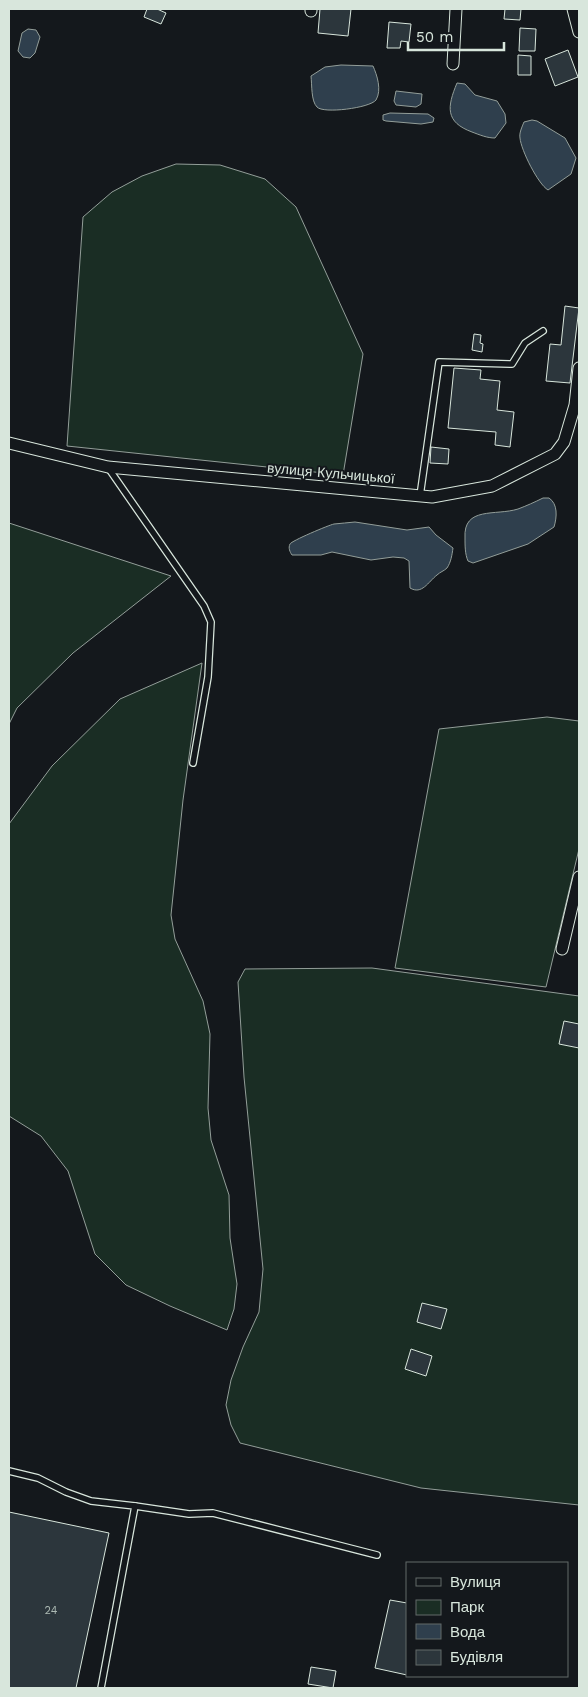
<svg xmlns="http://www.w3.org/2000/svg" width="588" height="1697" viewBox="0 0 588 1697" font-family="'Work Sans',sans-serif">
<style>
.green{fill:#1a2d24;stroke:#939e99}
.water{fill:#2f3f4d;stroke:#939e99}
.building{fill:#2c363c;stroke:#d8e6dc}
.lines{fill:none;stroke-linecap:round;stroke-linejoin:round}
.lane-casing{stroke:#d8e6dc;stroke-width:8}
.street-casing{stroke:#d8e6dc;stroke-width:13}
.lane{stroke:#14181c;stroke-width:5.5}
.street{stroke:#14181c;stroke-width:11}
.labels{text-anchor:middle;stroke-width:4;stroke-linejoin:round;paint-order:stroke}
.number-label{font-size:11px;fill:#adbab4}
.street-label{font-size:14px;fill:#d8e6dc;stroke:#14181c}
</style>
<rect width="100%" height="100%" fill="#14181c"/>
<!-- green -->
<g class="green">
<polygon points="176,164 220,165 265,179 296,207 363,354 343,475 67,446 83,217 112,192 142,176"/>
<polygon points="9,523 171,576 73,653 17,708 9,724"/>
<polygon points="202,663 183,800 171,915 175,939 203,1001 210,1034 208,1108 211,1140 229,1195 230,1238 237,1284 234,1309 227,1330 170,1306 126,1285 95,1254 68,1171 41,1136 9,1116 9,824 52,766 120,699"/>
<polygon points="547,717 579,721 579,849 546,987 395,968 439,729"/>
<polygon points="372,968 579,996 579,1505 421,1488 240,1443 231,1425 226,1405 231,1380 243,1347 259,1312 263,1269 244,1077 238,982 245,969"/>
</g>
<!-- water -->
<g class="water">
<polygon points="28,29 36,30 40,37 35,53 30,58 23,57 18,51 22,33"/>
<path d="M341 65 373 66C377 75 382 90 376 100 370 108 323 114 317 107 311 101 312 85 311 76L325 67Z"/>
<path d="M457 83 465 84 475 95 497 101 505 114 506 123 495 138C487 138 480 135 472 132 445 122 447 107 457 83Z"/>
<polygon points="396,91 422,94 421,104 416,107 396,105 394,101"/>
<polygon points="390,113 428,114 434,118 433,122 421,124 386,121 383,120 383,115"/>
<path d="M532 120 537 121 565 138 576 158 571 174 548 190C538 184 521 150 520 138 519 133 522 127 524 122Z"/>
<path d="M543 498H549C558 504 557 517 554 527L528 544 473 563 468 561C465 554 465 546 465 538 463 506 496 516 518 509 526 506 535 502 543 498Z"/>
<path d="M355 522 407 530 429 527 436 535 453 548C452 555 451 562 447 568 444 571 440 572 437 575 428 582 422 595 410 588L409 561 404 558 393 557 371 560 332 552 321 555H292C290 552 288 548 290 544 291 541 329 525 334 524 341 523 348 523 355 522Z"/>
</g>
<!-- building -->
<g class="building">
<polygon points="147,9 157,9 166,13 161,24 144,17"/>
<polygon points="320,9 351,9 348,36 318,33"/>
<polygon points="505,9 521,9 520,20 504,19"/>
<polygon points="389,22 411,24 409,42 401,41 400,48 387,48"/>
<polygon points="520,28 536,29 535,51 519,51"/>
<polygon points="568,50 578,77 555,86 545,59"/>
<polygon points="518,55 531,56 531,75 518,75"/>
<polygon points="565,306 579,308 570,383 546,381 550,344 561,345"/>
<polygon points="474,334 481,335 480,343 483,344 482,352 472,350"/>
<polygon points="454,368 481,370 480,379 500,381 497,410 514,412 510,447 495,445 496,432 448,428"/>
<polygon points="431,447 449,449 448,464 430,463"/>
<polygon points="564,1021 579,1024 579,1048 559,1044"/>
<polygon points="422,1303 447,1309 441,1329 417,1322"/>
<polygon points="411,1349 432,1356 426,1376 405,1369"/>
<polygon points="9,1512 109,1533 76,1688 9,1688"/>
<polygon points="390,1600 407,1603 407,1675 375,1668"/>
<polygon points="311,1667 336,1671 333,1688 308,1684"/>
</g>
<g class="lines">
<defs>
<g id="lane">
<polyline points="109,469 204,606 211,622 208,677 193,763"/>
<polyline points="420,496 439,362 512,364 525,343 543,331"/>
<polyline points="9,1471 38,1478 66,1492 91,1501 135,1506 101,1688"/>
<polyline points="135,1506 189,1514 213,1513 377,1555"/>
</g>
<g id="street">
<polyline points="573,9 579,32"/>
<polyline points="311,11 311,9"/>
<polyline points="453,64 456,9"/>
<polyline points="9,443 108,467 432,497 492,486 555,454 564,442 575,405 579,368"/>
<polyline points="562,949 579,877"/>
</g>
</defs>
<!-- lane casing -->
<use href="#lane" class="lane-casing"/>
<!-- street casing -->
<use href="#street" class="street-casing"/>
<!-- lane -->
<use href="#lane" class="lane"/>
<!-- street -->
<use href="#street" class="street"/>
</g>
<g class="labels">
<!-- number labels -->
<g class="number-label">
<text x="51" y="1614">24</text>
</g>
<!-- street labels -->
<g class="street-label">
<text transform="translate(331 473) rotate(5)" y="5">вулиця Кульчицької</text>
</g>
</g>
<!-- border -->
<rect width="588" height="1697" fill="none" stroke="#d8e6dc" stroke-width="20"/>
<!-- legend -->
<rect x="406" y="1562" width="162" height="115" fill="#14181c" stroke="#626a69"/>
<rect x="416" y="1578" width="25" height="8" fill="#14181c" stroke="#626a69"/>
<text x="450" y="1587" font-size="15" fill="#d8e6dc">Вулиця</text>
<rect x="416" y="1600" width="25" height="15" fill="#1a2d24" stroke="#626a69"/>
<text x="450" y="1612" font-size="15" fill="#d8e6dc">Парк</text>
<rect x="416" y="1624" width="25" height="15" fill="#2f3f4d" stroke="#626a69"/>
<text x="450" y="1637" font-size="15" fill="#d8e6dc">Вода</text>
<rect x="416" y="1650" width="25" height="15" fill="#2c363c" stroke="#626a69"/>
<text x="450" y="1662" font-size="15" fill="#d8e6dc">Будівля</text>
<!-- scale -->
<path d="M408 42v8h96v-8" fill="none" stroke="#d8e6dc" stroke-width="2.5"/>
<text x="416" y="42" font-size="15" fill="#d8e6dc" stroke="#14181c" stroke-width="4" paint-order="stroke">50 m</text>
</svg>
